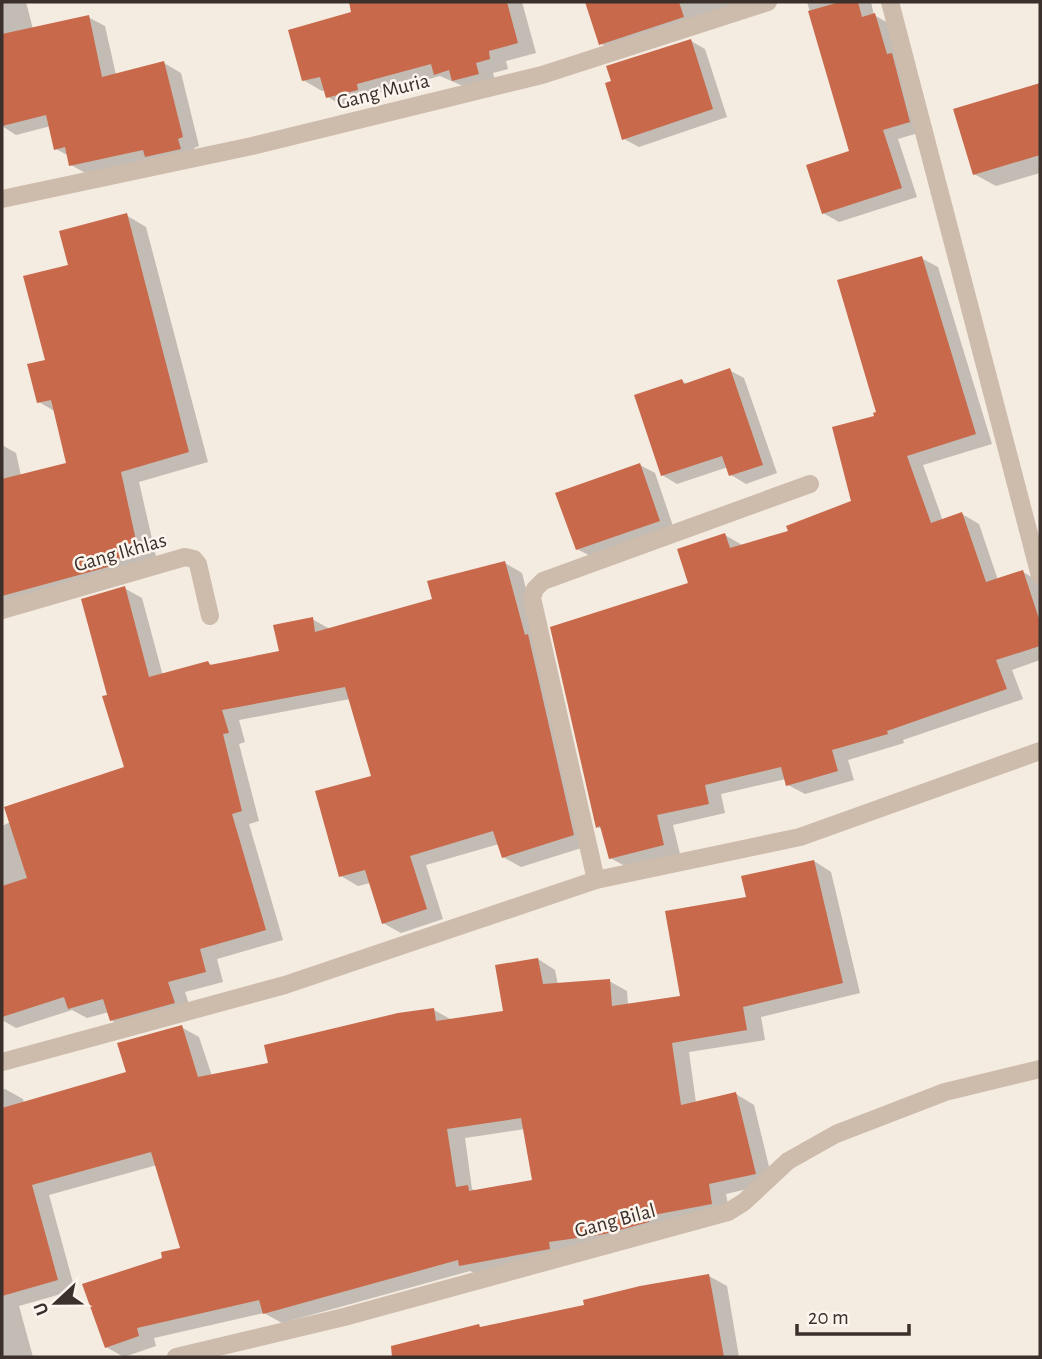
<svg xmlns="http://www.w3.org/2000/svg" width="1042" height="1359" viewBox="0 0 1042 1359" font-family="'Alegreya Sans',sans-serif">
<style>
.shadow{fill:#0003;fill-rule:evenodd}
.building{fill:#c8694b;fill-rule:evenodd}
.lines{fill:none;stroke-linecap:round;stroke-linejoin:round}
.minor{stroke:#cdbbac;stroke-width:18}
.labels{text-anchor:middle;stroke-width:5;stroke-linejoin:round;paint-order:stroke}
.street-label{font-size:21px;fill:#3b302b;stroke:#fbf5ee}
</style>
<rect width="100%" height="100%" fill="#f4ebe1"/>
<!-- shadow -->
<g class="shadow">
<polygon points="2,2 26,2 33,29 88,17 105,26 116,75 164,63 181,73 199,146 194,148 196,158 87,174 71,165 69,156 56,149 51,126 16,135 2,126"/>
<polygon points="350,2 522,2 536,53 506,61 508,69 493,73 496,84 472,90 440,76 374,94 376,100 346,108 328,97 326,90 322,91 303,80 353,13"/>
<polygon points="587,2 764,2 616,53 600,43"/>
<polygon points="807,2 871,2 874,15 890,24 925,131 898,139 917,197 839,222 823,213 852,152"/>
<polygon points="691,41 705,49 727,117 639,147 624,139"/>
<polygon points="1040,85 1040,173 996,186 974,174 956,110"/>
<polygon points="126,215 146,227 208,462 139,482 158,565 2,609 2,445 16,453 21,476 68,465 56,412 39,402 47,361 71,266"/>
<polygon points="921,258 938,267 992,444 923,465 943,521 962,514 979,524 998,580 1023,572 1040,582 1040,660 1012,670 1023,699 903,740 904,743 848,760 854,780 805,794 788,785 786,779 721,794 725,813 673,825 680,854 627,867 610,858 602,829 597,827 690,584 725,535 742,545 790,532 853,502"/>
<polygon points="729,370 744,378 777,473 746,484 731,475 728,467 677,484 662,475 682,381 687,384"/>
<polygon points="640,465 655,473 674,529 592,557 577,549"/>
<polygon points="505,563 522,573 591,845 521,867 503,857 499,844 426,865 443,919 401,933 383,923 370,883 358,886 341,876 373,777 350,699 239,720 245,742 239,744 259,821 249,824 283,940 217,959 223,982 185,992 192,1013 129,1030 111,1020 109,1012 87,1018 72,1010 16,1028 2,1020 2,826 126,768 109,696 124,588 142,598 163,676 208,663 214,666 281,652 312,619 330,629 434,600"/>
<path d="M814 861 831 872 860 993 761 1017 765 1040 689 1052 696 1103 736 1094 754 1105 773 1183 726 1194 730 1214 478 1275 470 1271 282 1323 264 1313 154 1338 156 1346 124 1357 106 1347 164 1259 183 1249 157 1165 49 1195 75 1290 19 1306 33 1357H2V1090L5 1089 23 1099 24 1103 128 1073 181 1027 199 1037 212 1076 270 1064 434 1010 452 1020 505 1012 538 959 555 970 558 985 609 981 627 991 628 1005 682 997 748 899ZM525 1129 534 1181 476 1191 472 1189 465 1138Z"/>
<polygon points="709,1276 727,1286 739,1357 420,1357 416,1341 586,1306"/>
</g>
<!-- building -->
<g class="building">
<polygon points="349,2 507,2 518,43 489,51 490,59 476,63 479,74 452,81 449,70 434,75 431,64 357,84 358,90 326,98 320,77 302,81 288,30 351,12"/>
<polygon points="585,2 679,2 684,17 599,45"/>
<polygon points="840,2 858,2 862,17 875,13 887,54 892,53 910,122 883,130 902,188 822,214 806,165 849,151 808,11"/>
<polygon points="89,15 102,77 164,61 183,137 178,139 181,149 145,157 143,150 69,166 65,147 54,150 46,115 2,126 2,34"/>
<polygon points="691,39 713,109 622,140 605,83 611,81 606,66"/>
<polygon points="1040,83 1040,155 973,175 953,109"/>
<polygon points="127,213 189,452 121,472 139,554 117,559 119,564 2,596 2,479 66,463 51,400 37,403 27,364 45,360 23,276 68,265 59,231"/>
<polygon points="922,256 976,434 907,456 931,523 962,512 986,582 1023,570 1040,622 1040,646 996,660 1007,689 887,731 888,734 832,750 838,771 786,786 781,767 705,785 709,804 657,815 664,845 609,859 600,826 596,828 550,627 688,583 677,549 725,533 730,548 788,531 786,526 851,501 832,427 874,416 873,413 876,412 837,280"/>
<polygon points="730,368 763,465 729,476 722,456 661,476 634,395 682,379 684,384"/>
<polygon points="640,463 660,521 576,550 555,493"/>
<polygon points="505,561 525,635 528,634 574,835 502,858 493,831 410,856 427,909 382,924 365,870 339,877 315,791 371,776 345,687 222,710 229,733 223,734 242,811 232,814 266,930 200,949 206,972 168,982 175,1003 110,1021 103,999 68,1009 64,997 2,1017 2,886 27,878 4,807 124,767 102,696 107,695 81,599 125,586 149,677 208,661 210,665 279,651 273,625 313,617 315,632 432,599 427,581"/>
<path d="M814 860 843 983 743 1007 747 1030 672 1043 681 1105 736 1092 756 1174 709 1184 712 1204 648 1216 649 1222 605 1234 549 1242 550 1249 459 1266 458 1260 263 1314 259 1300 137 1328 139 1336 105 1348 82 1284 162 1258 161 1252 180 1248 151 1152 32 1185 58 1280 2 1296V1108L126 1072 117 1043 182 1025 198 1077 268 1063 264 1045 398 1013 434 1008 436 1021 503 1011 495 965 538 958 543 984 610 979 612 1006 680 996 665 911 746 897 741 876ZM521 1118 532 1180 469 1191 468 1185 456 1187 447 1129Z"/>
<polygon points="709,1274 724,1357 392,1357 391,1346 479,1324 480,1327 584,1305 583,1300 640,1286"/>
</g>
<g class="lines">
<!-- minor -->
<g class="minor">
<polyline points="890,2 1040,576"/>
<polyline points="2,199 252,146 542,75 768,2"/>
<polyline points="2,610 185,557 194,559 198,564 210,616"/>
<polyline points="596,880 532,598 535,589 543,581 810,484"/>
<polyline points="2,1062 285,985 596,880 800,837 1040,751"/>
<polyline points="176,1357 344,1317 728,1212 744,1202 788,1161 836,1134 945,1092 1040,1069"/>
</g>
</g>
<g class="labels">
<!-- street labels -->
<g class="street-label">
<text transform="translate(383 91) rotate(-14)" y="7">Gang Muria</text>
<text transform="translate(120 552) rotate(-16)" y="7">Gang Ikhlas</text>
<text transform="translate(615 1220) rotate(-15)" y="7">Gang Bilal</text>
</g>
</g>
<!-- border -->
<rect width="1042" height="1359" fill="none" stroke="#3b302b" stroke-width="7"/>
<!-- north arrow -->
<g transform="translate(56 1303) rotate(248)" stroke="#fbf5ee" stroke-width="5" paint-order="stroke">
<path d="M0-5L12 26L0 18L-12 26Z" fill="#3b302b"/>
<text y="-10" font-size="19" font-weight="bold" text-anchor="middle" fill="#3b302b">U</text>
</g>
<!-- scale -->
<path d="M797 1324v10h112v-10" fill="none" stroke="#3b302b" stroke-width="3.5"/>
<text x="808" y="1324" font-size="21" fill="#3b302b" stroke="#fbf5ee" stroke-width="5" paint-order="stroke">20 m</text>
</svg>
